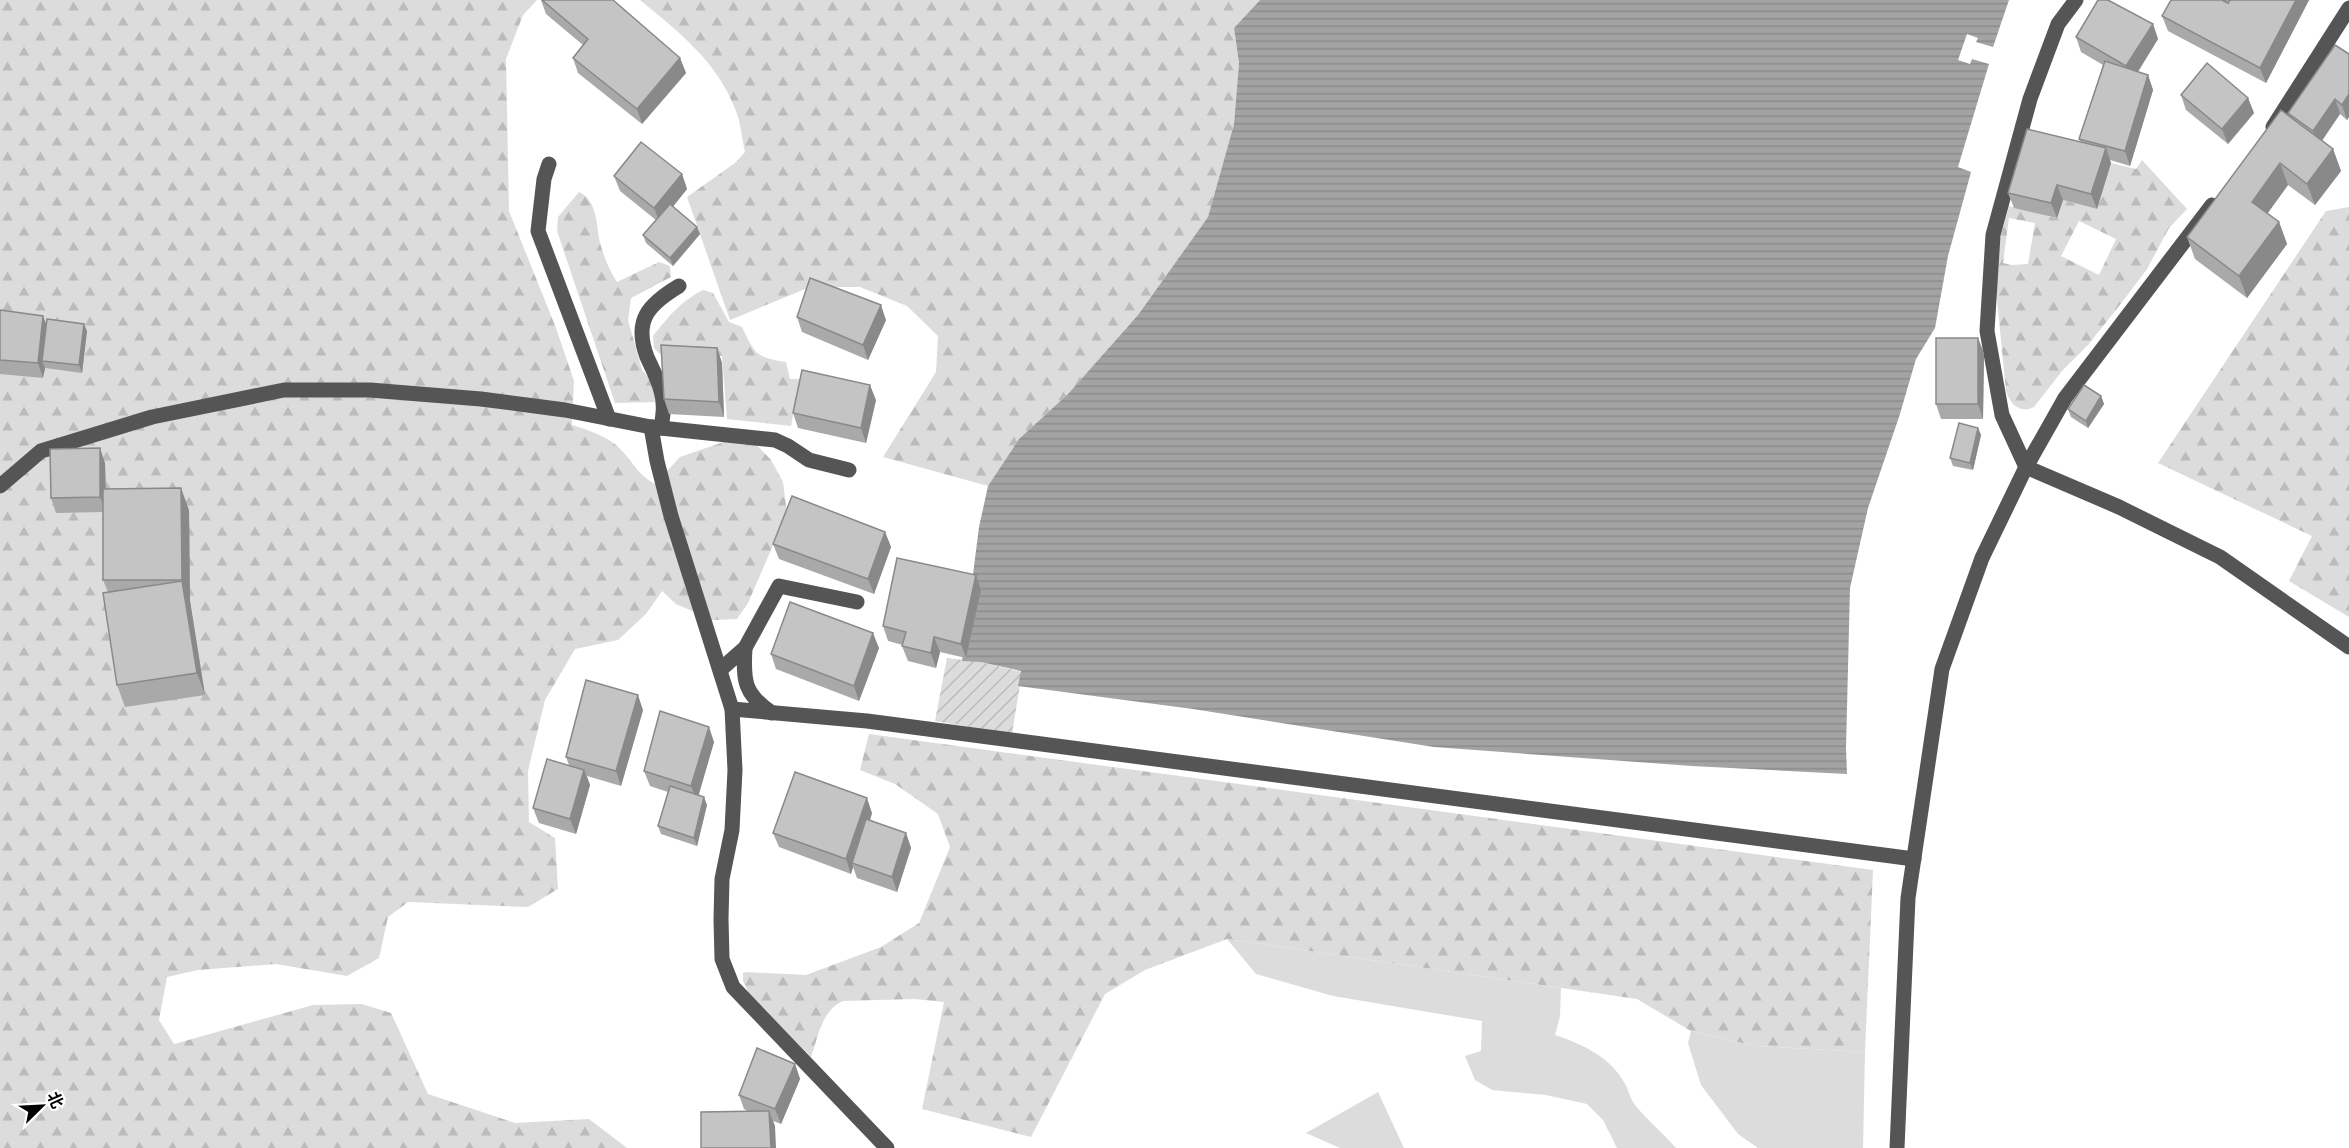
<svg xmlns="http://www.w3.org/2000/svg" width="2349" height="1148" viewBox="0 0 2349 1148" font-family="Ubuntu,'Noto Sans SC',sans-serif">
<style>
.grass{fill:#dcdcdc}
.forest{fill:url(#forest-firs);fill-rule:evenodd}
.garden{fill:url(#garden-furrows)}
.water{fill:url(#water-rules)}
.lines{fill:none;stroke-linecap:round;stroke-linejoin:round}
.minor{stroke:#555;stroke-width:15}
.wall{fill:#a9a9a9}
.shaded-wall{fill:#898989}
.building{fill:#c4c4c4;stroke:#898989;stroke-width:1.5}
</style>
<defs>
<pattern id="forest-firs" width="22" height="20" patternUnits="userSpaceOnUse" patternTransform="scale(1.5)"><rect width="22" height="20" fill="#dcdcdc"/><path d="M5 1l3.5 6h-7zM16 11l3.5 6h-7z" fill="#bbb"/></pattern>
<pattern id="garden-furrows" width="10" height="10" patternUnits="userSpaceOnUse" patternTransform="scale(1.5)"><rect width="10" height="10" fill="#dcdcdc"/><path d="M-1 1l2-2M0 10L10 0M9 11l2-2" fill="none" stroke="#bbb"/></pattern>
<pattern id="water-rules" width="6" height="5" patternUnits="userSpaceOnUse" patternTransform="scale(1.5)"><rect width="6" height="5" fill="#a3a3a3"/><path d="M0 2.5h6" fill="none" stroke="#8b8b8b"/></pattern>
</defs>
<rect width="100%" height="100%" fill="#fff"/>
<!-- grass -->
<g class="grass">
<path d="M1227 939 1561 988 1560 1016 1555 1035C1582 1044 1611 1057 1625 1084 1629 1090 1630 1099 1635 1105 1647 1120 1663 1133 1676 1148H1617L1603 1120 1587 1104 1546 1095 1492 1090 1475 1080 1465 1056 1481 1051 1482 1021 1333 996 1256 974Z"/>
<polygon points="1691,1031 1755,1046 1865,1052 1863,1148 1758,1148 1738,1134 1701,1085 1688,1043"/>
<polygon points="1378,1092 1404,1148 1340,1148 1306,1133"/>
</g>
<!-- forest -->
<g class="forest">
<path d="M0 0H537L523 15 506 59 509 211 556 328 574 381 572 425C593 432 611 437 625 454 636 467 639 475 655 484L680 457 732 439H751L771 460 783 482 787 513 748 603 737 619 713 620 676 604 662 591 646 614 618 640 575 649 545 700 528 771 529 822 555 838 558 889 528 907 408 902 388 917 379 958 347 976 276 964 198 970 167 977 159 1020 174 1044 313 1005 362 1004 391 1013 428 1094 515 1123 589 1119 627 1148H0Z"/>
<path d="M640 0H1260L1234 28 1239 63 1234 124 1208 217 1138 315 1068 394 1019 439 988 486 883 457 936 372 938 336 907 306 860 287H810L730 320 687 197 735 163 745 152C742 139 741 124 736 111 717 61 680 33 640 0Z"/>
<path d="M2142 160 2187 209 2169 228 2147 269 2123 301 2088 345 2062 371 2034 407C2020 414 2010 404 2006 391L1996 290 1999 243 2009 206 2056 218 2063 200 2097 209 2111 163 2136 169ZM2009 218 2035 223 2028 264 2012 265 2003 263ZM2079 221 2116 239 2099 275 2061 256Z"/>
<path d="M579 192C598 201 596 225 600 243 604 257 609 270 617 282L659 262 670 266 671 277 631 298 628 320 642 370 652 381 659 402 615 403 557 231 558 217Z"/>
<polygon points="2349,207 2349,617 2289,581 2312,536 2158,463 2326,211"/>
<path d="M703 290 713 293 729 322 742 327C755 354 755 357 786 362L790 379H800L791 426 727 419 722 356H662L654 348 653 336C669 316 680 302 703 290Z"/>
<path d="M869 734 1873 870 1865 1052 1755 1046 1691 1031 1637 999 1227 939 1145 970 1105 994 1031 1137 922 1109 944 1002 915 999 843 1001C822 1010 818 1037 811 1057L749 994 743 981V973L746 972 806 975 881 947 919 923 950 847 938 814 895 784 860 770Z"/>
</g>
<!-- garden -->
<polygon class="garden" points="947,658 981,662 1022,672 1012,734 935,721"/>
<!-- water -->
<polygon class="water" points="1260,0 2009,0 1993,47 1976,42 1978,38 1967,34 1958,60 1970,64 1972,59 1989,64 1958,167 1971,172 1948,256 1935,328 1916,359 1899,417 1868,508 1850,588 1846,748 1847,774 1692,766 1434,747 1193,709 1018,686 1021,671 981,662 962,661 979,527 988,486 1019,439 1068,394 1138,315 1208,217 1234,124 1239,63 1234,28"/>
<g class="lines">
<!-- minor -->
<g class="minor">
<polyline points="2076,0 2058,24 2030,99 1993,235 1987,331 2002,415 2026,467 2119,507 2220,557 2349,647"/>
<polyline points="2273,127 2349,8"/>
<polyline points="549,164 544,179 538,231 609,419"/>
<path d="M679 286C649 304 633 320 647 357 652 368 658 379 661 391 665 404 663 416 661 428L651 427 657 461 671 516 732 709 735 770 732 830 722 879 721 919 722 959 733 987 887 1148"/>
<polyline points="0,486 41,451 152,417 284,390 370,390 481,399 565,410 651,427 775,440 788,446 809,460 849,470"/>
<path d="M745 648C743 681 744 694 772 713"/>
<polyline points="720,670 745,648 779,586 857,602"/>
<polyline points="732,709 867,721 1914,859"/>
<polyline points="1897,1148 1908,898 1942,669 1982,558 2026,467 2065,398 2212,205"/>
</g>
</g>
<!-- wall -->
<g class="wall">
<polygon points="541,0 613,0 680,58 686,73 642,124 578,73 573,58 583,45 546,14"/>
<polygon points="2171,0 2309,0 2266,83 2168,31 2162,16"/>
<polygon points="2153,24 2158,39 2138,72 2148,75 2153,90 2130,166 2110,160 2111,163 2097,209 2063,200 2057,218 2014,208 2008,193 2080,142 2079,139 2103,65 2081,52 2076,37"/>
<polygon points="2349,54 2349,117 2347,120 2340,114 2322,141 2333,149 2341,171 2315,205 2288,185 2267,213 2279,222 2287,244 2247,298 2195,259 2187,237 2288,115 2288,113"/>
<polygon points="2181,95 2248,98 2254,113 2228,144 2186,110"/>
<polygon points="682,174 687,189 673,206 697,227 700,234 673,266 646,243 643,235 656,220 620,191 614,176"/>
<polygon points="0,310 46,324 87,331 82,373 45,368 43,378 0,374"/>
<polygon points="797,317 886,320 868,360 802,332"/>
<polygon points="717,348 722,363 724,417 669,414 664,399"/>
<polygon points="1984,353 1983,419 1941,419 1936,404"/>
<polygon points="2101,396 2104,404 2088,428 2071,417 2068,409"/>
<polygon points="876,400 866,443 798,428 793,413"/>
<polygon points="1978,428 1981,435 1973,470 1953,466 1950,458"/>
<polygon points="105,463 106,489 189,510 190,601 205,695 125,707 117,685 108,592 103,580 103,512 56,513 51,498"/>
<polygon points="885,532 891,547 874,594 779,559 773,544"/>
<polygon points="976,575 981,590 966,658 940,652 936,668 908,661 902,646 903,645 888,641 883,626"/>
<polygon points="879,648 859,701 776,669 771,654"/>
<polygon points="643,710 621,786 587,776 590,785 576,834 539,823 533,808 569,765 566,757"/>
<polygon points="714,742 698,795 707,805 697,846 661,834 658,826 668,792 650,786 644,771"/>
<polygon points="872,813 870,821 906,833 911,848 897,892 857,878 853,867 851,874 779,847 773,833"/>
<polygon points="795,1064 800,1079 781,1124 773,1121 775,1126 744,1109 739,1095"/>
</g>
<!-- shaded-wall -->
<g class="shaded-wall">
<polygon points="2296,0 2309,0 2266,83 2260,68"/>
<polygon points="2153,24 2158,39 2132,81 2126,66"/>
<polygon points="680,58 686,73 642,124 637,109"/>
<polygon points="2148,75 2153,90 2130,166 2125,151"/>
<polygon points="2349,94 2349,117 2347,120 2342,105"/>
<polygon points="2248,98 2254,113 2228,144 2222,129"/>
<polygon points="2335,99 2340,114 2318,146 2313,131"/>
<polygon points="2106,148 2111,163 2097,209 2091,194"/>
<polygon points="2333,149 2341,171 2315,205 2307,184"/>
<polygon points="2280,163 2288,185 2260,224 2252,202"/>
<polygon points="682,174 687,189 660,223 654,208"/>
<polygon points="2057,185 2063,200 2057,218 2051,203"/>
<polygon points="2279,222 2287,244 2247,298 2239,276"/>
<polygon points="697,227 700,234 673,266 670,258"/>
<polygon points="881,305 886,320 868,360 863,345"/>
<polygon points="43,316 49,331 42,361 45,368 43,378 38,363"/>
<polygon points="84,324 87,331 82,373 79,365"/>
<polygon points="1978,338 1984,353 1983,419 1978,404"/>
<polygon points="717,348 722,363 724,417 719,402"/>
<polygon points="870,385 876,400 866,443 861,428"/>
<polygon points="2101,396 2104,404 2088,428 2086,421"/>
<polygon points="1978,428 1981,435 1973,470 1970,463"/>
<polygon points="100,448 105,463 106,512 100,497"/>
<polygon points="181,488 189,510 190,601 205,695 197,673 182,580"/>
<polygon points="885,532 891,547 874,594 868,579"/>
<polygon points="976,575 981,590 966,658 961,644"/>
<polygon points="873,633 879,648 859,701 854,686"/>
<polygon points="934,637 940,652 936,668 931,653"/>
<polygon points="638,695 643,710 621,786 616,771"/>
<polygon points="709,727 714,742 697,801 691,786"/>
<polygon points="584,770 590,785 576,834 570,819"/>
<polygon points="704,797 707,805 697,846 694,838"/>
<polygon points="867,798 872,813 855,864 852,863 853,867 851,874 846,859"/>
<polygon points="906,833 911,848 897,892 892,877"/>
<polygon points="795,1064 800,1079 781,1124 775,1109"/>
<polygon points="769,1111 775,1126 776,1148 771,1148"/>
</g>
<!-- building -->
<g class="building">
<polygon points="542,0 613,0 680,58 637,109 573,58 588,39"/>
<polygon points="2098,0 2108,0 2153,24 2126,66 2076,37"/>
<polygon points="2171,0 2222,0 2228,3 2230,0 2296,0 2260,68 2162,16"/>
<polygon points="2222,0 2230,0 2228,3"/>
<polygon points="2335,45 2349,54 2349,94 2342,105 2335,99 2313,131 2288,113"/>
<polygon points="2105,61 2148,75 2125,151 2079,139"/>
<polygon points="2207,63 2248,98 2222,129 2181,95"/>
<polygon points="2281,110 2333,149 2307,184 2280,163 2252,202 2279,222 2239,276 2187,237"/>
<polygon points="2027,129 2106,148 2091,194 2057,185 2051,203 2008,193"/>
<polygon points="641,142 682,174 654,208 614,176"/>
<polygon points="670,204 697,227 670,258 643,235"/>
<polygon points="810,278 881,305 863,345 797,317"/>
<polygon points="0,310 43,316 38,363 0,360"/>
<polygon points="47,319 84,324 79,365 42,361"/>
<rect x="1936" y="338" width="42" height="66"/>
<polygon points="661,345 717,348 719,402 664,399"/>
<polygon points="802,370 870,385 861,428 793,413"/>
<polygon points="2084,385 2101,396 2086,421 2068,409"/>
<polygon points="1959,423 1978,428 1970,463 1950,458"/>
<polygon points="100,448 100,497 51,498 50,449"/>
<polygon points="181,488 182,580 103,580 103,489"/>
<polygon points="792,496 885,532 868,579 773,544"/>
<polygon points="897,558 976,575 961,644 934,637 931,653 902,646 906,632 883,626"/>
<polygon points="182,581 197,673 117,685 103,593"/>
<polygon points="790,602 873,633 854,686 771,654"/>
<polygon points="586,680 638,695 616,771 566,757"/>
<polygon points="660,711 709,727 691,786 644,771"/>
<polygon points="547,759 584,770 570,819 533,808"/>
<polygon points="795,772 867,798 846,859 773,833"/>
<polygon points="670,786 704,797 694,838 658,826"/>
<polygon points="866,819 906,833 892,877 852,863"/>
<polygon points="757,1048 795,1064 775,1109 739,1095"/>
<polygon points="769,1111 771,1148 701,1148 701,1112"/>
</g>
<!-- north arrow -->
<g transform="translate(42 1106) rotate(66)" stroke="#ffffff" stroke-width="4.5" paint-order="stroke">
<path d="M0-4.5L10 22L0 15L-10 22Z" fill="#000000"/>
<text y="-9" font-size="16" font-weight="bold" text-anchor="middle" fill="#000000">北</text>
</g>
</svg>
